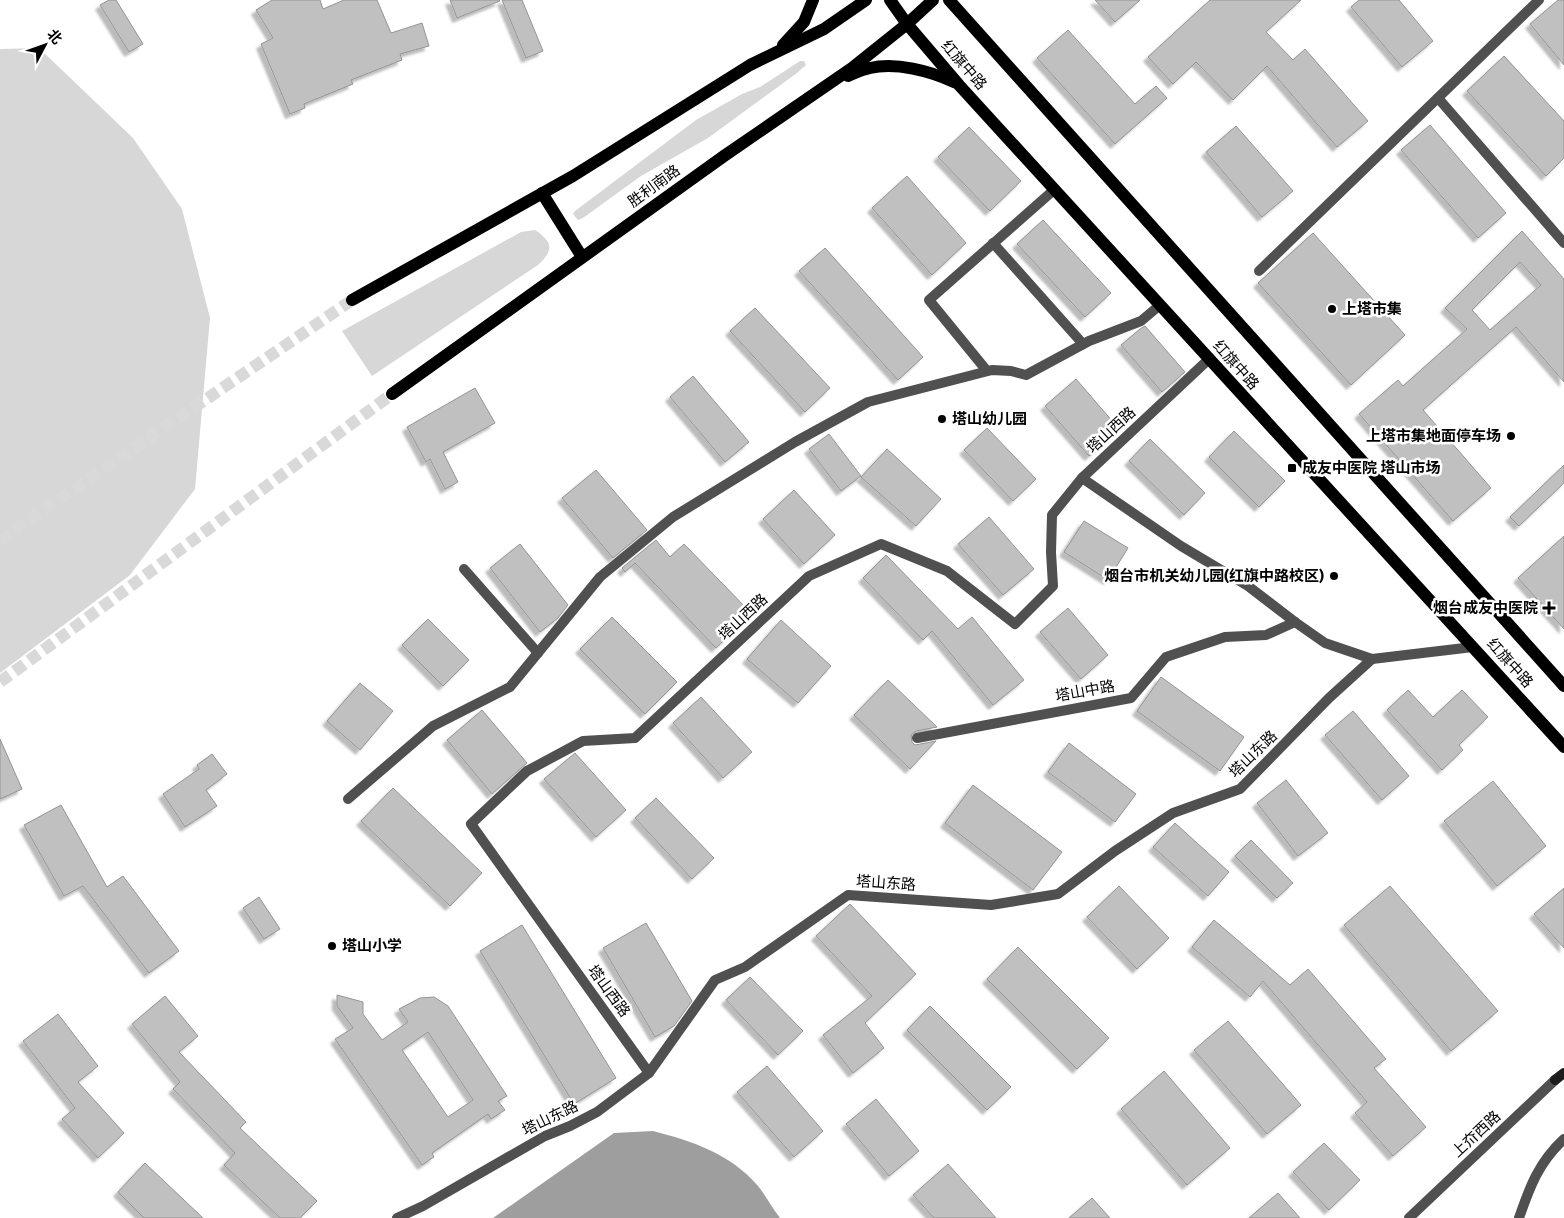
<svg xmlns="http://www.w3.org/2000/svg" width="1564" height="1218" viewBox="0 0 1564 1218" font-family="'Fira Sans','Noto Sans SC',sans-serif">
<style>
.green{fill:#d7d7d7}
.water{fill:#9e9e9e}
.building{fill:#c0c0c0;stroke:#949494;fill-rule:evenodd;filter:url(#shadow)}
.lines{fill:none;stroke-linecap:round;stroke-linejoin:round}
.primary-tunnel{stroke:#d9d9d9;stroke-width:12;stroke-dasharray:12 6;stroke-linecap:butt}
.street{stroke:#505050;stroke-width:10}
.secondary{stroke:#1d1d1d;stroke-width:10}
.primary{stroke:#000;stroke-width:12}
.poi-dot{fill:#000;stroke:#fff;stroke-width:2}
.labels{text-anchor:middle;stroke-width:5;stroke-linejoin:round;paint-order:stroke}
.street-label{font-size:15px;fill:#000;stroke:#fff}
.poi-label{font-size:15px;font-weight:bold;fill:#000;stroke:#fff;text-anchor:start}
</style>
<defs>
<filter id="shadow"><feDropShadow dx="-4.5" dy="4.5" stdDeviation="1" flood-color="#0004"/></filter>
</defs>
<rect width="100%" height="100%" fill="#fff"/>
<!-- green -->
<g class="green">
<polygon points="39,48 133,138 182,209 210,318 195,489 130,575 0,673 0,49"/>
<polygon points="800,61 804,61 806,65 797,73 708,138 641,176 583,218 578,220 573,214 575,211 696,120 742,94 760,87"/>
<path d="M535 230C553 242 554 250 538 265L372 376 342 331 521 232Z"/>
</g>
<!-- water -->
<path class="water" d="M653 1131C692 1141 731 1154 758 1186 766 1196 772 1208 780 1218H493L614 1133Z"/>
<!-- building -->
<g class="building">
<polygon points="109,0 116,0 143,44 129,52 100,5"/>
<polygon points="272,0 320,0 323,9 344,0 377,0 391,33 422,23 429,46 400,54 402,60 351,80 353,84 304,104 305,108 290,114 261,44 273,38 256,10"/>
<polygon points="450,0 499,0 500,1 457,18"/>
<polygon points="502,0 522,0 543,51 526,58"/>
<polygon points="1095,0 1140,0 1115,22"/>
<polygon points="1210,0 1301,0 1266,32 1293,60 1305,49 1368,121 1337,147 1267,66 1233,100 1196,62 1173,84 1148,57"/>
<polygon points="1359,0 1399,0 1433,41 1402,67 1351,7"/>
<polygon points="1558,0 1564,0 1564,65 1530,24"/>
<polygon points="1068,30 1135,104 1156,86 1167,98 1115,144 1037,58"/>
<polygon points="1504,56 1564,121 1564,158 1546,176 1467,91"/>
<polygon points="1430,125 1506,213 1478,238 1401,150"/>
<polygon points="1236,126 1293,191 1262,217 1206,152"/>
<polygon points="969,127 1021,181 990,211 938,157"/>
<polygon points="907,176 966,243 932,275 872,208"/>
<polygon points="1043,220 1111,293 1085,317 1017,244"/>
<path d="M1522 231 1564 279V382L1516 327 1423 410 1491 488 1453 521 1359 414 1398 380 1403 386 1467 329 1445 308ZM1520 262 1541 285 1490 330 1472 310Z"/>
<polygon points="1313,233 1405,335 1351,385 1258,283"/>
<polygon points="825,248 923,357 898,380 799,271"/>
<polygon points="755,308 830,388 805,412 730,331"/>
<polygon points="1145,326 1185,372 1162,392 1121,345 1140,329"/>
<polygon points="693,376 749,442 725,462 670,397"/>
<polygon points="1076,379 1120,430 1089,456 1045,406"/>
<polygon points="475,388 495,423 443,452 458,482 445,489 430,459 426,462 407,427"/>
<polygon points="987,428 1036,479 1013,501 964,450"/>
<polygon points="1234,431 1285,481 1259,507 1209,457"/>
<polygon points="829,434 861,476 841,491 809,449"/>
<polygon points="1150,439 1205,493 1184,515 1129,461"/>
<polygon points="887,449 941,499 916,526 861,477"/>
<polygon points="1564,465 1564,483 1519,526 1510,517"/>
<polygon points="596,470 647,530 613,558 562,498"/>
<polygon points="794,490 835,535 804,564 763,519"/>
<polygon points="989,517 1034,569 1003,595 958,544"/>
<polygon points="1084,521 1128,548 1108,580 1064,552"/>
<polygon points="1564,536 1564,629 1518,578"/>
<polygon points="656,540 670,557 684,544 752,614 716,648 635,563 625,572 622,568"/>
<polygon points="520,544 568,605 558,618 540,632 490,568"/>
<polygon points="886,555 958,629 972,617 1024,680 993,705 932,631 923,640 863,578"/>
<polygon points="1068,608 1108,655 1081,679 1040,632"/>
<polygon points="612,617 677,682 645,714 580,649"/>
<polygon points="428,619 469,660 443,686 402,645"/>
<polygon points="781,620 831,666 798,703 747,659"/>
<polygon points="1161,677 1244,737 1220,771 1137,711"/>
<polygon points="888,680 937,727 916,731 911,735 912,742 915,745 936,741 910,769 854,715"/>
<polygon points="360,683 393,711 360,750 327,721"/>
<polygon points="1408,690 1433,717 1462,690 1488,717 1459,745 1463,750 1442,770 1387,710"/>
<polygon points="701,697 752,752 723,778 673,723"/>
<polygon points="482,710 527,763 492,794 447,740"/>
<polygon points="1353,711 1409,776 1382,800 1325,735"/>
<polygon points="0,739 22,789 0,799"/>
<polygon points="1069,743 1136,794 1115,822 1048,772"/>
<polygon points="575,753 626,810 596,837 544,779"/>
<polygon points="212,754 227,774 206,790 217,806 185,827 163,794 199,769 197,765"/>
<polygon points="1286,780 1328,833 1298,856 1257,803"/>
<polygon points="1493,781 1546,846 1497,886 1444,821"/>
<polygon points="973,785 1062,852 1033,890 945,823"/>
<polygon points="393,788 482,873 450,906 361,821"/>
<polygon points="656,798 714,858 692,879 635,818"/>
<polygon points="61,805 107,887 123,876 179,951 149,973 83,886 64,896 24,825"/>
<polygon points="1175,823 1229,872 1208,896 1153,847"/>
<polygon points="1251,840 1293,883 1277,898 1235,856"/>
<polygon points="1119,886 1169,938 1137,969 1087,917"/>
<polygon points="1390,886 1498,1011 1451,1051 1344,925"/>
<polygon points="1564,888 1564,948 1534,914"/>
<polygon points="259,897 280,929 264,939 243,908"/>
<polygon points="850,904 916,974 865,1023 884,1048 853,1073 823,1035 872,996 816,936"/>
<polygon points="1214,920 1290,985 1308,969 1386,1059 1374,1068 1426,1127 1393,1156 1355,1113 1367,1102 1263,981 1250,997 1192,947"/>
<polygon points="646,923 692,1001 674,1026 655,1037 603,948"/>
<polygon points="522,925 616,1078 574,1104 480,951"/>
<polygon points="1018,947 1109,1038 1077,1069 987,979"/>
<polygon points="750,977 803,1031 778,1055 726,1000"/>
<path d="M337 995 363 1002V1014L382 1040 408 1022 399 1009 420 998 434 997 448 1006 507 1096 498 1101 505 1110 491 1119 488 1114 432 1153 434 1157 422 1165 335 1039 353 1028 337 1006ZM428 1032 473 1100 448 1117 402 1050Z"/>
<polygon points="165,996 198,1036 179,1052 246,1122 240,1128 317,1201 300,1218 280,1218 224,1165 235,1153 173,1089 180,1082 132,1024"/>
<polygon points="930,1006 1011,1087 987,1110 907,1030"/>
<polygon points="58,1014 98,1066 78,1082 124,1133 98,1158 62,1119 75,1108 23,1041"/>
<polygon points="1228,1021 1301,1105 1267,1134 1194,1050"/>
<polygon points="767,1066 823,1131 794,1157 737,1092"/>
<polygon points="1164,1071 1230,1148 1187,1185 1121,1109"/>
<polygon points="876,1099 919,1151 889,1176 846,1124"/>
<polygon points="1324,1143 1360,1180 1329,1210 1293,1172"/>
<polygon points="145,1163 203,1218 144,1218 118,1192"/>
<polygon points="948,1164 996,1218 934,1218 913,1195"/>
<polygon points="1278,1193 1300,1218 1249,1218"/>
<polygon points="1092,1198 1110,1218 1069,1218"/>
</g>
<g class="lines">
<!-- primary-tunnel -->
<g class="primary-tunnel">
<polyline points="0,541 30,519 352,300"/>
<polyline points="0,682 392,394"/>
</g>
<!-- street -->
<g class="street">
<polyline points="1438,98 1564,243"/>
<polyline points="993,243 1083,344"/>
<polyline points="1259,271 1539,0"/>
<polyline points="987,371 929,300 1055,189"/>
<polyline points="1082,478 1181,546 1248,586 1295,622 1325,643 1372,659 1473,647"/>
<polyline points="464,569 538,653"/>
<polyline points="917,738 1131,698 1166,657 1225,637 1266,635 1295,622"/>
<polyline points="348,799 433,726 510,687 600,577 673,517 795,442 868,402 992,370 1011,371 1026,375 1089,341 1141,321 1160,305"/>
<polyline points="649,1073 471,824 527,771 583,741 635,738 809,576 881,544 947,571 1015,624 1053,586 1051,552 1052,515 1082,478 1209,359"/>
<polyline points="397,1218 423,1206 545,1136 570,1126 597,1112 649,1073 715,980 745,967 848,895 991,905 1058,894 1115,851 1173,813 1240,789 1329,698 1372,659"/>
<polyline points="1409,1218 1555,1080"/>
<path d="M1519 1218C1530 1186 1539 1162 1564 1139"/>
</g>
<!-- secondary -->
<polyline class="secondary" points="1555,1080 1564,1073"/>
<!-- primary -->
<g class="primary">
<polyline points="890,0 907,24 959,85 1564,747"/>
<polyline points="949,0 1564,686"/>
<polyline points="783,45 804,22 813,0"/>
<path d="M848 76C855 73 863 69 870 68 896 62 930 71 954 82"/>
<polyline points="542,193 582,257"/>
<polyline points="352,300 573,176 750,65 824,29 866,0"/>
<polyline points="392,394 724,156 852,68 907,24 933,0"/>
</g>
</g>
<!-- markers -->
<g class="poi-dot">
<circle cx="1332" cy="309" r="5"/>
<circle cx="942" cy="419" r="5"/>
<circle cx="1511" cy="436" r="5"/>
<rect x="1287" y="463" width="10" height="10" rx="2.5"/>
<circle cx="1334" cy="576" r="5"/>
<path d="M1546.5 600.5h5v5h5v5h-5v5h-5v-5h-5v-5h5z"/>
<circle cx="332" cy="946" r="5"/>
</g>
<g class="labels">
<!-- street labels -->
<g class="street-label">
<text transform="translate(964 65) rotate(49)" y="5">红旗中路</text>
<text transform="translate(654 186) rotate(-36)" y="5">胜利南路</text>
<text transform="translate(1236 365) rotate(48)" y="5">红旗中路</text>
<text transform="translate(1111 430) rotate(-43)" y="5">塔山西路</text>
<text transform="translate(743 617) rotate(-43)" y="5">塔山西路</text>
<text transform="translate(1510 663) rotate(48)" y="5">红旗中路</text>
<text transform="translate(1085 691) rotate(-10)" y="5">塔山中路</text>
<text transform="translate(1253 754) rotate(-44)" y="5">塔山东路</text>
<text transform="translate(886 883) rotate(4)" y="5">塔山东路</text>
<text transform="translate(609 991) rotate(54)" y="5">塔山西路</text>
<text transform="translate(550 1118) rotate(-26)" y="5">塔山东路</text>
<text transform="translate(1476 1134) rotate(-43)" y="5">上夼西路</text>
</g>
<!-- poi labels -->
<g class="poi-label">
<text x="1342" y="314">上塔市集</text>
<text x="952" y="424">塔山幼儿园</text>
<text x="1501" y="441" text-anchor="end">上塔市集地面停车场</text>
<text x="1302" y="473">成友中医院 塔山市场</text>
<text x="1324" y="581" text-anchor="end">烟台市机关幼儿园(红旗中路校区)</text>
<text x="1538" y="613" text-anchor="end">烟台成友中医院</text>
<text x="342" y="951">塔山小学</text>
</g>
</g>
<!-- north arrow -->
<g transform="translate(45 45) rotate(49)" stroke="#ffffff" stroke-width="4" paint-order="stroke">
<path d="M0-4L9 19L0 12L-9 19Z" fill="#000000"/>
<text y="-8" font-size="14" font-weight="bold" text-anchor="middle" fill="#000000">北</text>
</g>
</svg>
